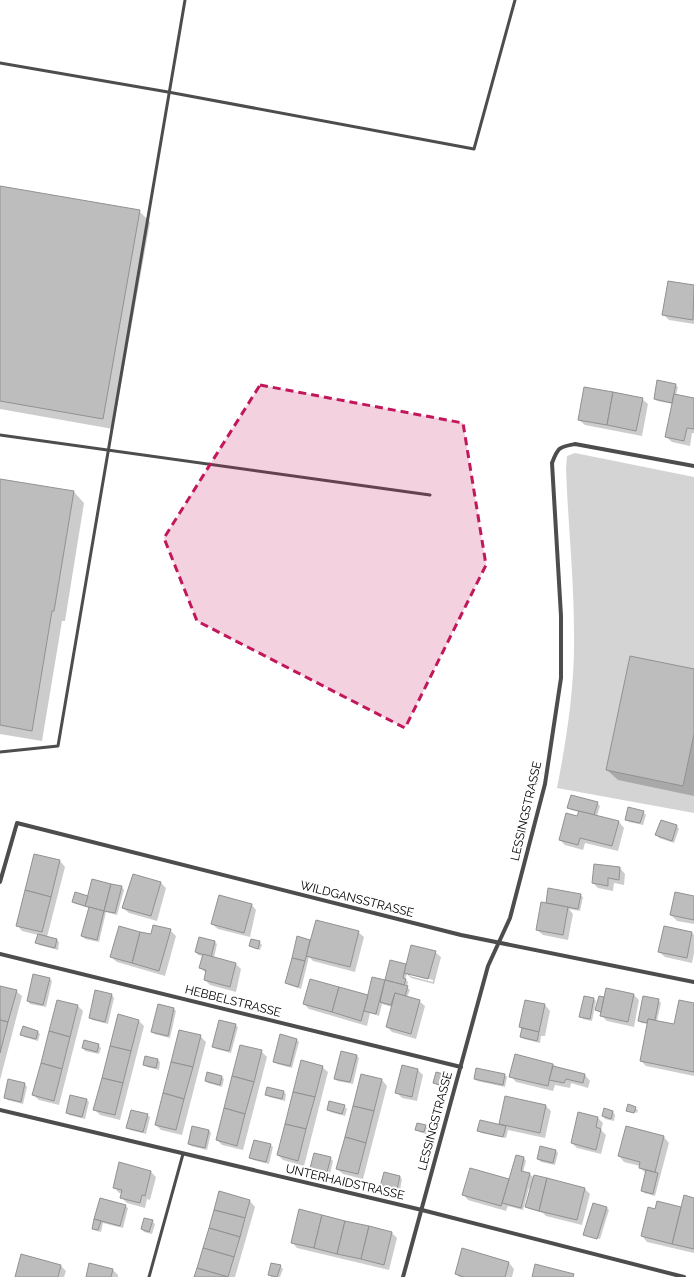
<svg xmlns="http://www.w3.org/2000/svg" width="694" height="1277" viewBox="0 0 694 1277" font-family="Raleway,sans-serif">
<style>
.green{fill:#d4d4d4}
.shadow{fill:#0003;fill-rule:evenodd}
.building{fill:#bdbdbd;stroke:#919191}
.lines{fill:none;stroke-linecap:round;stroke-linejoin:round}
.service{stroke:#4d4d4d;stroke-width:3}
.minor{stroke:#4d4d4d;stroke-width:4}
.marked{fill:#c2185b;fill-opacity:0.2;stroke:#c2185b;stroke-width:3;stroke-dasharray:8 5;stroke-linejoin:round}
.labels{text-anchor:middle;stroke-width:4;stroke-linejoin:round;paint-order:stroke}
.street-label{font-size:12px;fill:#000;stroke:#fff}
</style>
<rect width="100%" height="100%" fill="#fff"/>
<!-- green -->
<path class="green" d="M575 453 694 477V813L557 788C567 737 575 685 574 633 574 578 568 524 566 469L567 456Z"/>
<!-- shadow -->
<g class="shadow">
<polygon points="0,187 139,211 150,222 113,429 0,409"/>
<polygon points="669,282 694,286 694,324 669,320 663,314"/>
<polygon points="675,385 678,387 676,395 694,399 694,433 692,433 690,446 672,442 666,437 673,404 657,401 655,399"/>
<polygon points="642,399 648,404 642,436 585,425 579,420"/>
<polygon points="0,480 74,492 84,503 65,621 62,621 42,741 0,734"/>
<polygon points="694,670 694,796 618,780 607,770"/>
<polygon points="597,803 600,806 597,816 619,822 624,828 618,851 585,843 583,850 565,845 560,840 578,817 579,812 571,810 568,807"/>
<polygon points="643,812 646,815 643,825 629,822 626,819"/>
<polygon points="662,821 677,826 679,829 674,843 659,838 657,835"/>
<polygon points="35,855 60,861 65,867 47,937 57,940 59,942 58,950 39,945 36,942 38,935 22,931 17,925"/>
<polygon points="595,865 620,868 625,874 624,885 614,883 613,891 598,888 593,883"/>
<polygon points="133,875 161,883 166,888 157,921 129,913 123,908"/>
<polygon points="93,880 122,887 124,890 117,915 106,912 99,942 85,939 82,936 89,908 76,904 73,902 88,897"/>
<polygon points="580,895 583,897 580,911 569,909 573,914 568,940 543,935 537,930 546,904"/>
<polygon points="694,897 694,924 677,921 671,915"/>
<polygon points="251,904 256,910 250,937 218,929 212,924"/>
<polygon points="170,930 176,936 165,976 117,962 111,957"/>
<polygon points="358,932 364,937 355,972 313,961 309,957 301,989 289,985 286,983 310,940 311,942"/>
<polygon points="692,933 694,935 694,953 692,963 665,957 659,952"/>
<polygon points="215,942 217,944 214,958 236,964 241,969 236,992 210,985 205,980 206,973 200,968 203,956 198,955 196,952"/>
<polygon points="259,942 262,945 260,950 253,948 250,946"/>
<path d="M435 952 441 957 434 984 411 978 407 974 405 979 408 982 407 987 410 990 407 997 419 1001 425 1006 416 1039 392 1032 387 1027 392 1007 382 1004 379 1016 370 1013 367 1026 309 1009 304 1004 369 996 373 978 386 982 391 961 407 966ZM410 974 433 980V982L410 976Z"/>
<polygon points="50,979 52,981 46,1007 30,1004 28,1001"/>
<polygon points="0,987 16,991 22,996 0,1080"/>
<polygon points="112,995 114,998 108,1024 92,1020 90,1018"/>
<polygon points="634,995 639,1000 634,1027 607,1021 602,1016 602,1013 596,1010 599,997 605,998"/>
<polygon points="594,999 596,1001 592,1021 583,1019 581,1017"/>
<polygon points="658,1000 661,1003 657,1021 675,1025 694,1004 694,1076 646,1066 641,1061 648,1024 641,1023 639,1020"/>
<polygon points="58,1001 78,1006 83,1011 59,1105 39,1100 33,1095"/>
<polygon points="526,1001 545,1005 550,1011 545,1036 541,1036 540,1043 524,1039 521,1037 523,1030 520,1027"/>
<polygon points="174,1009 176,1011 170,1038 154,1034 152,1031"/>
<polygon points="139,1021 144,1026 120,1120 100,1115 94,1109"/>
<polygon points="235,1025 238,1027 231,1053 216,1049 213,1047"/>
<polygon points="23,1028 38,1032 40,1034 38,1041 24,1037 22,1034"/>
<polygon points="200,1036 206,1042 182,1135 161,1130 156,1125"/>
<polygon points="296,1039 299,1042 292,1068 277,1064 275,1062"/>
<polygon points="98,1045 101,1048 99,1054 85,1051 83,1048"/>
<polygon points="261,1051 267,1057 243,1150 222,1145 217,1140"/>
<polygon points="357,1056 359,1058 353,1084 337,1081 335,1078"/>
<polygon points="146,1057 158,1060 160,1062 159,1070 147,1067 144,1065"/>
<polygon points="553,1064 557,1068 585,1075 590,1081 588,1088 571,1083 570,1088 555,1085 553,1091 516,1082 511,1076"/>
<polygon points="402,1066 418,1070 423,1075 417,1101 402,1098 396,1092"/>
<polygon points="322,1067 328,1072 304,1166 283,1160 278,1155"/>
<polygon points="477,1069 505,1075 507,1077 505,1087 477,1081 475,1079"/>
<polygon points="208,1073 222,1077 224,1079 222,1087 208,1083 206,1081"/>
<polygon points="362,1075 382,1080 387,1086 363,1179 343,1174 337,1169"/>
<polygon points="447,1076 449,1078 447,1088 437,1085 434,1083"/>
<polygon points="25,1084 27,1087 23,1104 7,1100 5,1097"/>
<polygon points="284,1092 286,1094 285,1101 269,1097 266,1094"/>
<polygon points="87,1100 89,1102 85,1119 69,1115 67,1113"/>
<polygon points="344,1106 347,1109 345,1116 330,1112 328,1109"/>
<polygon points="546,1106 551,1111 545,1138 508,1130 506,1138 481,1133 478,1130 502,1126 500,1124"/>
<polygon points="635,1108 638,1110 637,1113 629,1110 629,1112 627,1110"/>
<polygon points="605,1110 613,1112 615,1115 614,1121 605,1119 603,1116"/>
<polygon points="147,1115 150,1117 146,1134 130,1130 128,1128"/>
<polygon points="598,1118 603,1123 601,1130 606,1135 601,1154 577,1148 572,1143"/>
<polygon points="425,1126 428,1129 426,1134 419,1132 416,1129"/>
<polygon points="626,1128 664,1137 669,1143 655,1196 644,1193 642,1190 646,1173 640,1168 640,1166 624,1162 619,1156"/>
<polygon points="209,1130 211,1133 207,1150 191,1146 189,1144"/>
<polygon points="270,1145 273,1147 269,1164 253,1160 250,1158"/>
<polygon points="555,1150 558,1153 555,1165 541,1162 538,1159"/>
<polygon points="516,1156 524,1158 526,1161 523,1172 530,1174 534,1178 585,1189 590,1194 582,1225 546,1216 543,1213 529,1209 526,1207 531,1189 529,1188 523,1210 508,1206 506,1211 468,1200 463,1194 508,1180 509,1181"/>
<polygon points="330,1158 333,1161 329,1178 313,1174 310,1172"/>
<polygon points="120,1164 151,1172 156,1177 150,1200 147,1199 145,1208 127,1203 121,1197 122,1193 119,1193 114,1187"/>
<polygon points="384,1173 400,1177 402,1179 399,1196 383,1192 380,1190"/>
<polygon points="220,1192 250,1201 255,1207 235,1277 195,1277"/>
<polygon points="101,1199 125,1206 128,1208 123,1228 103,1223 101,1232 96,1231 93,1228"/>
<polygon points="694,1199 694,1253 647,1242 642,1236 656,1210 658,1202 682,1208"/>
<polygon points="606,1207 609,1210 600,1239 586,1235 586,1236 584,1235"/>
<polygon points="152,1221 155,1224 152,1234 144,1232 142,1229"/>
<polygon points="392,1233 397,1238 389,1270 297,1248 292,1242"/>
<polygon points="463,1250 509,1263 514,1269 512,1277 459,1277 456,1274"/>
<polygon points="61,1266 66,1271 64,1277 16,1277"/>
<polygon points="280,1266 283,1269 280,1277 271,1277 269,1275"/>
<polygon points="113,1270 118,1275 118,1277 87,1277"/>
</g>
<!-- building -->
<g class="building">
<polygon points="0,186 140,210 103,419 0,401"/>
<polygon points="668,281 694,285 693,320 662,315"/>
<polygon points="657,380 676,384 672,403 654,399"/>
<polygon points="584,387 613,392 607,425 578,420"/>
<polygon points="613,392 643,398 636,431 607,425"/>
<polygon points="674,394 694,398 694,429 687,428 684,441 665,437"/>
<polygon points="0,479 74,491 54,611 52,611 32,731 0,725"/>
<polygon points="630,656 694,669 694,734 683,786 606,770"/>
<polygon points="571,795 598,802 594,815 567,808"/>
<polygon points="628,807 644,811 640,823 625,820"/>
<polygon points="579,811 619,821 612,846 580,838 578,845 559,840 566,813 577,816"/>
<polygon points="661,820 677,825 672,841 655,835"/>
<polygon points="34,854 60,860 51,897 25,890"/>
<polygon points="594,864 620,867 619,880 608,878 608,886 592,883"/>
<polygon points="133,874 161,882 151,916 122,908"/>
<polygon points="92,879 111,884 104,911 85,906"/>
<polygon points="111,884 122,886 115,913 104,911"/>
<polygon points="548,888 581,894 578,909 546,903"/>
<polygon points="25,890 51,897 42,932 16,926"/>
<polygon points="75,892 88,896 85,906 72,902"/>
<polygon points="675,892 694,896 694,920 670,915"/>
<polygon points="219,895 252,904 244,933 211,924"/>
<polygon points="541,902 568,907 563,935 536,930"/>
<polygon points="89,907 104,911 97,940 81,936"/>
<polygon points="316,920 359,931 350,967 306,956"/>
<polygon points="153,925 171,929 159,971 132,963 140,932 151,934"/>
<polygon points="119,926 140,932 132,963 110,957"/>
<polygon points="664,926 692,932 687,958 658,952"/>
<polygon points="38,934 57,939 55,948 35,943"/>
<polygon points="297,936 310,940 305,961 292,958"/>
<polygon points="199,937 215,941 211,957 195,952"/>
<polygon points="251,939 260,941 258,949 249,946"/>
<polygon points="411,945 436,951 428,979 404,973"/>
<polygon points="203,954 236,963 230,987 204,980 206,970 199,968"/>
<polygon points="292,958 305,961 298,987 285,983"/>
<polygon points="390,960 406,964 403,978 406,979 404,985 385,980"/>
<polygon points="33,974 50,978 43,1005 27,1001"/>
<polygon points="372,977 385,980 376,1014 364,1011"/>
<polygon points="310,979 339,987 332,1012 303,1004"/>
<polygon points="385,980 408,986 405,996 395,993 391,1005 380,1002"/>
<polygon points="0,986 17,990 8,1022 0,1020"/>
<polygon points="339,987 368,995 361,1021 332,1012"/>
<polygon points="606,988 634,994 628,1022 600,1016"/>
<polygon points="95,990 112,994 105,1022 89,1018"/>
<polygon points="395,993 420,1000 411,1034 386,1027"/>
<polygon points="584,996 594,998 590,1019 579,1017"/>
<polygon points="599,996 604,997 601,1012 595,1010"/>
<polygon points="643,996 659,999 655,1020 648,1019 648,1023 638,1021"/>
<polygon points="57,1000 78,1005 70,1037 49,1031"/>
<polygon points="525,1000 545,1004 539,1032 519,1027"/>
<polygon points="679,1000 694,1003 694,1072 640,1061 648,1019 674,1024"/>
<polygon points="158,1004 174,1008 168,1036 151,1032"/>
<polygon points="118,1014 139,1020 131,1051 110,1046"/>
<polygon points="0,1020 8,1022 0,1053"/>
<polygon points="219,1020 236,1024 229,1051 212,1047"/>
<polygon points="23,1026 38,1031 36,1039 20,1035"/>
<polygon points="522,1028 539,1032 537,1041 520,1037"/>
<polygon points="179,1030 201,1035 193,1067 171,1062"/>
<polygon points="49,1031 70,1037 62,1069 41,1063"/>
<polygon points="280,1034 297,1039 290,1066 273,1062"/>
<polygon points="84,1040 99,1044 97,1052 82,1048"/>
<polygon points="240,1045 262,1050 254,1082 232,1076"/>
<polygon points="110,1046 131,1051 123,1083 102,1078"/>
<polygon points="341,1051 357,1055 350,1082 334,1079"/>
<polygon points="515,1054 553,1064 548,1086 509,1077"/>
<polygon points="145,1056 158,1059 156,1068 143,1065"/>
<polygon points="301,1060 323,1066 315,1097 293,1092"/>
<polygon points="171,1062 193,1067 184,1099 163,1093"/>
<polygon points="41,1063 62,1069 54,1101 32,1095"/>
<polygon points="402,1065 418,1069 412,1097 395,1093"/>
<polygon points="553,1066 585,1074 583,1083 566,1079 564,1083 549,1080"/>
<polygon points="476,1068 505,1074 503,1085 474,1079"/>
<polygon points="207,1072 222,1076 220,1085 205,1081"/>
<polygon points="436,1072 447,1075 444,1086 433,1083"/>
<polygon points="361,1074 382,1079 374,1111 353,1106"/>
<polygon points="232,1076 254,1082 245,1114 224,1108"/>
<polygon points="102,1078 123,1083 115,1115 93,1110"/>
<polygon points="8,1079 25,1083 21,1102 4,1098"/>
<polygon points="267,1087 284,1091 282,1099 265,1095"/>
<polygon points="293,1092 315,1097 306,1129 285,1124"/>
<polygon points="163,1093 184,1099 176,1130 155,1125"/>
<polygon points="70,1095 87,1099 82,1117 66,1113"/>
<polygon points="505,1096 546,1105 540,1133 499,1124"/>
<polygon points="329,1101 345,1105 342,1114 327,1110"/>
<polygon points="628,1104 636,1107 634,1113 626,1111"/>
<polygon points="353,1106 374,1111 366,1143 345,1137"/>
<polygon points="224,1108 245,1114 237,1146 216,1140"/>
<polygon points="604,1108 613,1111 611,1119 602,1116"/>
<polygon points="131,1110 148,1114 143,1132 126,1128"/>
<polygon points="578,1112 598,1117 596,1127 601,1129 596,1150 571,1143"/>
<polygon points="480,1120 506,1126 503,1137 477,1131"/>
<polygon points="417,1123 426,1125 424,1132 415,1130"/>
<polygon points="285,1124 306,1129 298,1161 277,1155"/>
<polygon points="192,1126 209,1130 205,1148 188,1144"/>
<polygon points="626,1126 664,1136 655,1172 639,1168 640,1162 618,1156"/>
<polygon points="345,1137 366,1143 358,1174 336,1169"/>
<polygon points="254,1140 271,1144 266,1162 249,1158"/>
<polygon points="540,1146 556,1150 553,1163 537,1159"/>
<polygon points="314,1153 331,1157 326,1176 309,1172"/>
<polygon points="516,1155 524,1157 521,1171 530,1173 521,1208 502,1203"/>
<polygon points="119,1162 151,1171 145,1196 142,1195 140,1203 120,1198 122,1190 113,1188"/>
<polygon points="470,1168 509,1179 501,1206 462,1195"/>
<polygon points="646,1170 658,1173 653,1194 641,1191"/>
<polygon points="384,1172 400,1176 396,1194 379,1190"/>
<polygon points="534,1175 547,1178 539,1211 525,1207"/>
<polygon points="547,1178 585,1188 577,1220 539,1211"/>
<polygon points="219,1191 250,1200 245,1218 214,1210"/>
<polygon points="684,1195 694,1198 694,1249 672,1244"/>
<polygon points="100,1198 126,1205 120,1226 94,1219"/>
<polygon points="657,1201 681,1207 672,1244 641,1236 648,1207 655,1209"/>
<polygon points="593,1203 607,1207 597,1239 583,1235"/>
<polygon points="299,1209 322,1215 314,1248 291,1243"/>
<polygon points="214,1210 245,1218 240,1237 209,1228"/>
<polygon points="322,1215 345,1221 337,1254 314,1248"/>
<polygon points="144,1218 153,1220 149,1232 141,1229"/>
<polygon points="94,1219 101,1221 98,1230 92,1229"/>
<polygon points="345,1221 369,1226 361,1259 337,1254"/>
<polygon points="369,1226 392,1232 384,1265 361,1259"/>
<polygon points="209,1228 240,1237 234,1257 203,1248"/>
<polygon points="203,1248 234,1257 228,1277 197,1268"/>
<polygon points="462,1248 509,1262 505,1277 464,1277 455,1274"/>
<polygon points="21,1254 61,1265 58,1277 15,1277"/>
<polygon points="89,1263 113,1269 111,1277 86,1277"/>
<polygon points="271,1263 281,1265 277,1277 268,1275"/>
<polygon points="535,1264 574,1274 573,1277 532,1277"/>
<polygon points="197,1268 228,1277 194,1277"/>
</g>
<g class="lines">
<!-- service -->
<g class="service">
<polyline points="0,63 168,92 474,149 515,0"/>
<polyline points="0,435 430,495"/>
<polyline points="0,752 58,746 185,0"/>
<polyline points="149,1277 183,1154"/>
</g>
<!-- minor -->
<g class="minor">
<polyline points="0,882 17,823 461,935 694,982"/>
<polyline points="0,954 461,1067"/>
<polyline points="0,1110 422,1210 684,1277"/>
<path d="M403 1277 488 966 510 918 545 784 561 678V616L552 463C558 447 559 447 575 444L694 466"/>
</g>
</g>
<!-- marked area -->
<path class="marked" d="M260 385 463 423 486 565 405 728 197 621 164 538Z"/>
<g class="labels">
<!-- street labels -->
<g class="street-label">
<text transform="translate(526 811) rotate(-77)" y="4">LESSINGSTRASSE</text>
<text transform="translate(357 899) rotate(14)" y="4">WILDGANSSTRASSE</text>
<text transform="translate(233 1001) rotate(14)" y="4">HEBBELSTRASSE</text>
<text transform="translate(435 1121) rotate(-75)" y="4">LESSINGSTRASSE</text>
<text transform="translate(345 1182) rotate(13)" y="4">UNTERHAIDSTRASSE</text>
</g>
</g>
</svg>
